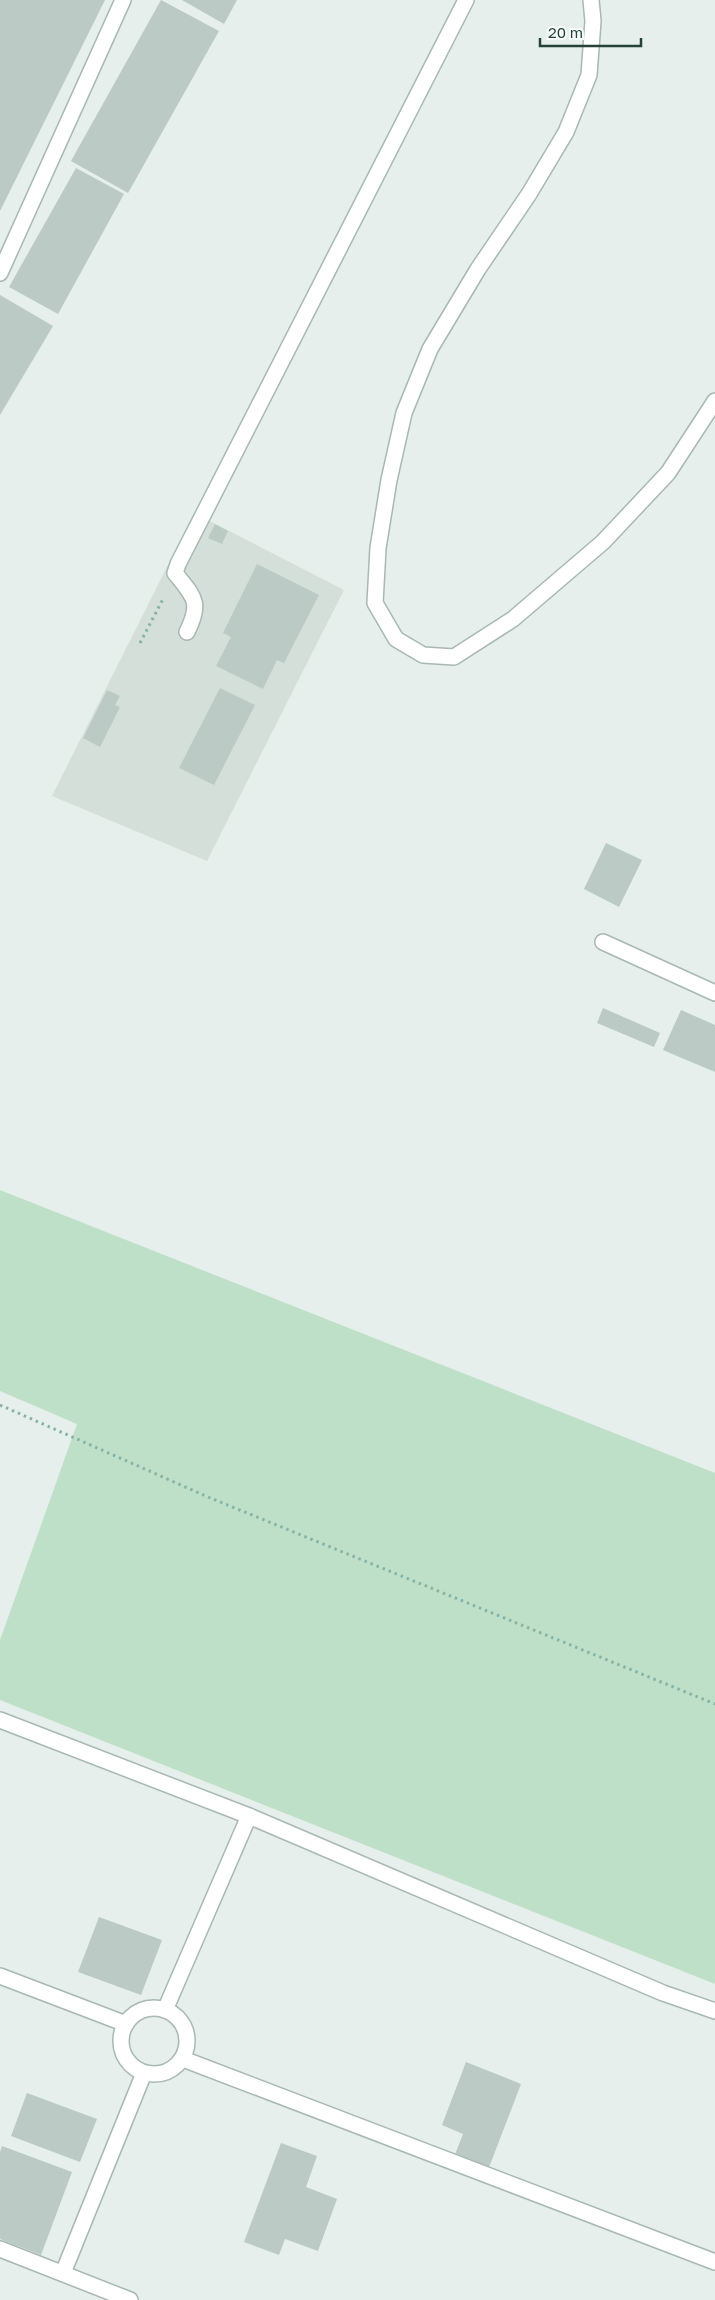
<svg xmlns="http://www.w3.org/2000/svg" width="715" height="2300" viewBox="0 0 715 2300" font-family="'Golos Text',sans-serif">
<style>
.built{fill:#d4dfda}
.green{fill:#bfe0c8}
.building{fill:#bbcac4}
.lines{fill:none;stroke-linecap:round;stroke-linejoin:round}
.lane-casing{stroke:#a8b8b2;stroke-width:18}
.street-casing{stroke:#a8b8b2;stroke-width:18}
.path{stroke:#86b3a5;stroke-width:3;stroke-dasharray:2.5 4;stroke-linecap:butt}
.lane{stroke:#fff;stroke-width:15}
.street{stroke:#fff;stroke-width:15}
</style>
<rect width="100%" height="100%" fill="#e6efeb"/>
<!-- built -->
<polygon class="built" points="194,513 344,590 207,861 52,796"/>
<!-- green -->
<polygon class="green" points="0,1190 715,1473 715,1984 0,1700 0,1640 77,1424 0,1391"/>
<!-- building -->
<g class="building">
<polygon points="0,0 105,0 0,211"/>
<polygon points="161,0 219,31 128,193 71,161"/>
<polygon points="182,0 237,0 224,24"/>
<polygon points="76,168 124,194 58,314 9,287"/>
<polygon points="0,295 53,326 0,415"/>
<polygon points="215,524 228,531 222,544 208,538"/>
<polygon points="257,564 319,595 284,663 277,660 263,689 216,666 231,637 223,633"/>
<polygon points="220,688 255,705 214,785 179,768"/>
<polygon points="107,690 120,696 115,705 120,707 100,747 83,738"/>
<polygon points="606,843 642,860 619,907 584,889"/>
<polygon points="603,1008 660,1033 654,1047 597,1023"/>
<polygon points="681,1010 715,1025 715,1072 663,1050"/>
<polygon points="99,1917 162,1940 141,1995 78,1972"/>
<polygon points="466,2062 521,2084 488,2170 454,2157 463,2134 442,2125"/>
<polygon points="27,2093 97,2119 80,2162 11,2136"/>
<polygon points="281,2143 317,2156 306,2187 337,2199 318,2251 285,2239 279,2255 244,2242"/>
<polygon points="2,2146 72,2172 41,2255 0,2239 0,2152"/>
</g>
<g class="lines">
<defs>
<g id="lane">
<polyline points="591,0 593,21 589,75 566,132 529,194 478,269 430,349 404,413 389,480 378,548 375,603 396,639 423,655 454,657 513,619 603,542 668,473 715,401"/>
<polyline points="0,273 123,0"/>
<path d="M187 632C202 602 194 597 175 573L178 564 466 0"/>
<polyline points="603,942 715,993"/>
</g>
<g id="street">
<polyline points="0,1720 249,1816 663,1993 715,2011"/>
<polyline points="0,1976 126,2024"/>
<circle cx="154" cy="2041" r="33"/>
<polyline points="165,2010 249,1816"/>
<polyline points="183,2059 715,2262"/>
<polyline points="0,2249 130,2300"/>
<polyline points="63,2273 144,2073"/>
</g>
</defs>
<!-- lane casing -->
<use href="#lane" class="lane-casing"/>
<!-- street casing -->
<use href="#street" class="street-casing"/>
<!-- path -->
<g class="path">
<polyline points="140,643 163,599"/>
<polyline points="0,1405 208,1497 715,1704"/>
</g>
<!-- lane -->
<use href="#lane" class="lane"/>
<!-- street -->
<use href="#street" class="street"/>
</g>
<!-- scale -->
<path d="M540 38v8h101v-8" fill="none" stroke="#24423a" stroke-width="2.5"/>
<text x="548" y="38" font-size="15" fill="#24423a" stroke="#f7fbf9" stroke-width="4" paint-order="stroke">20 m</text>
</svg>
